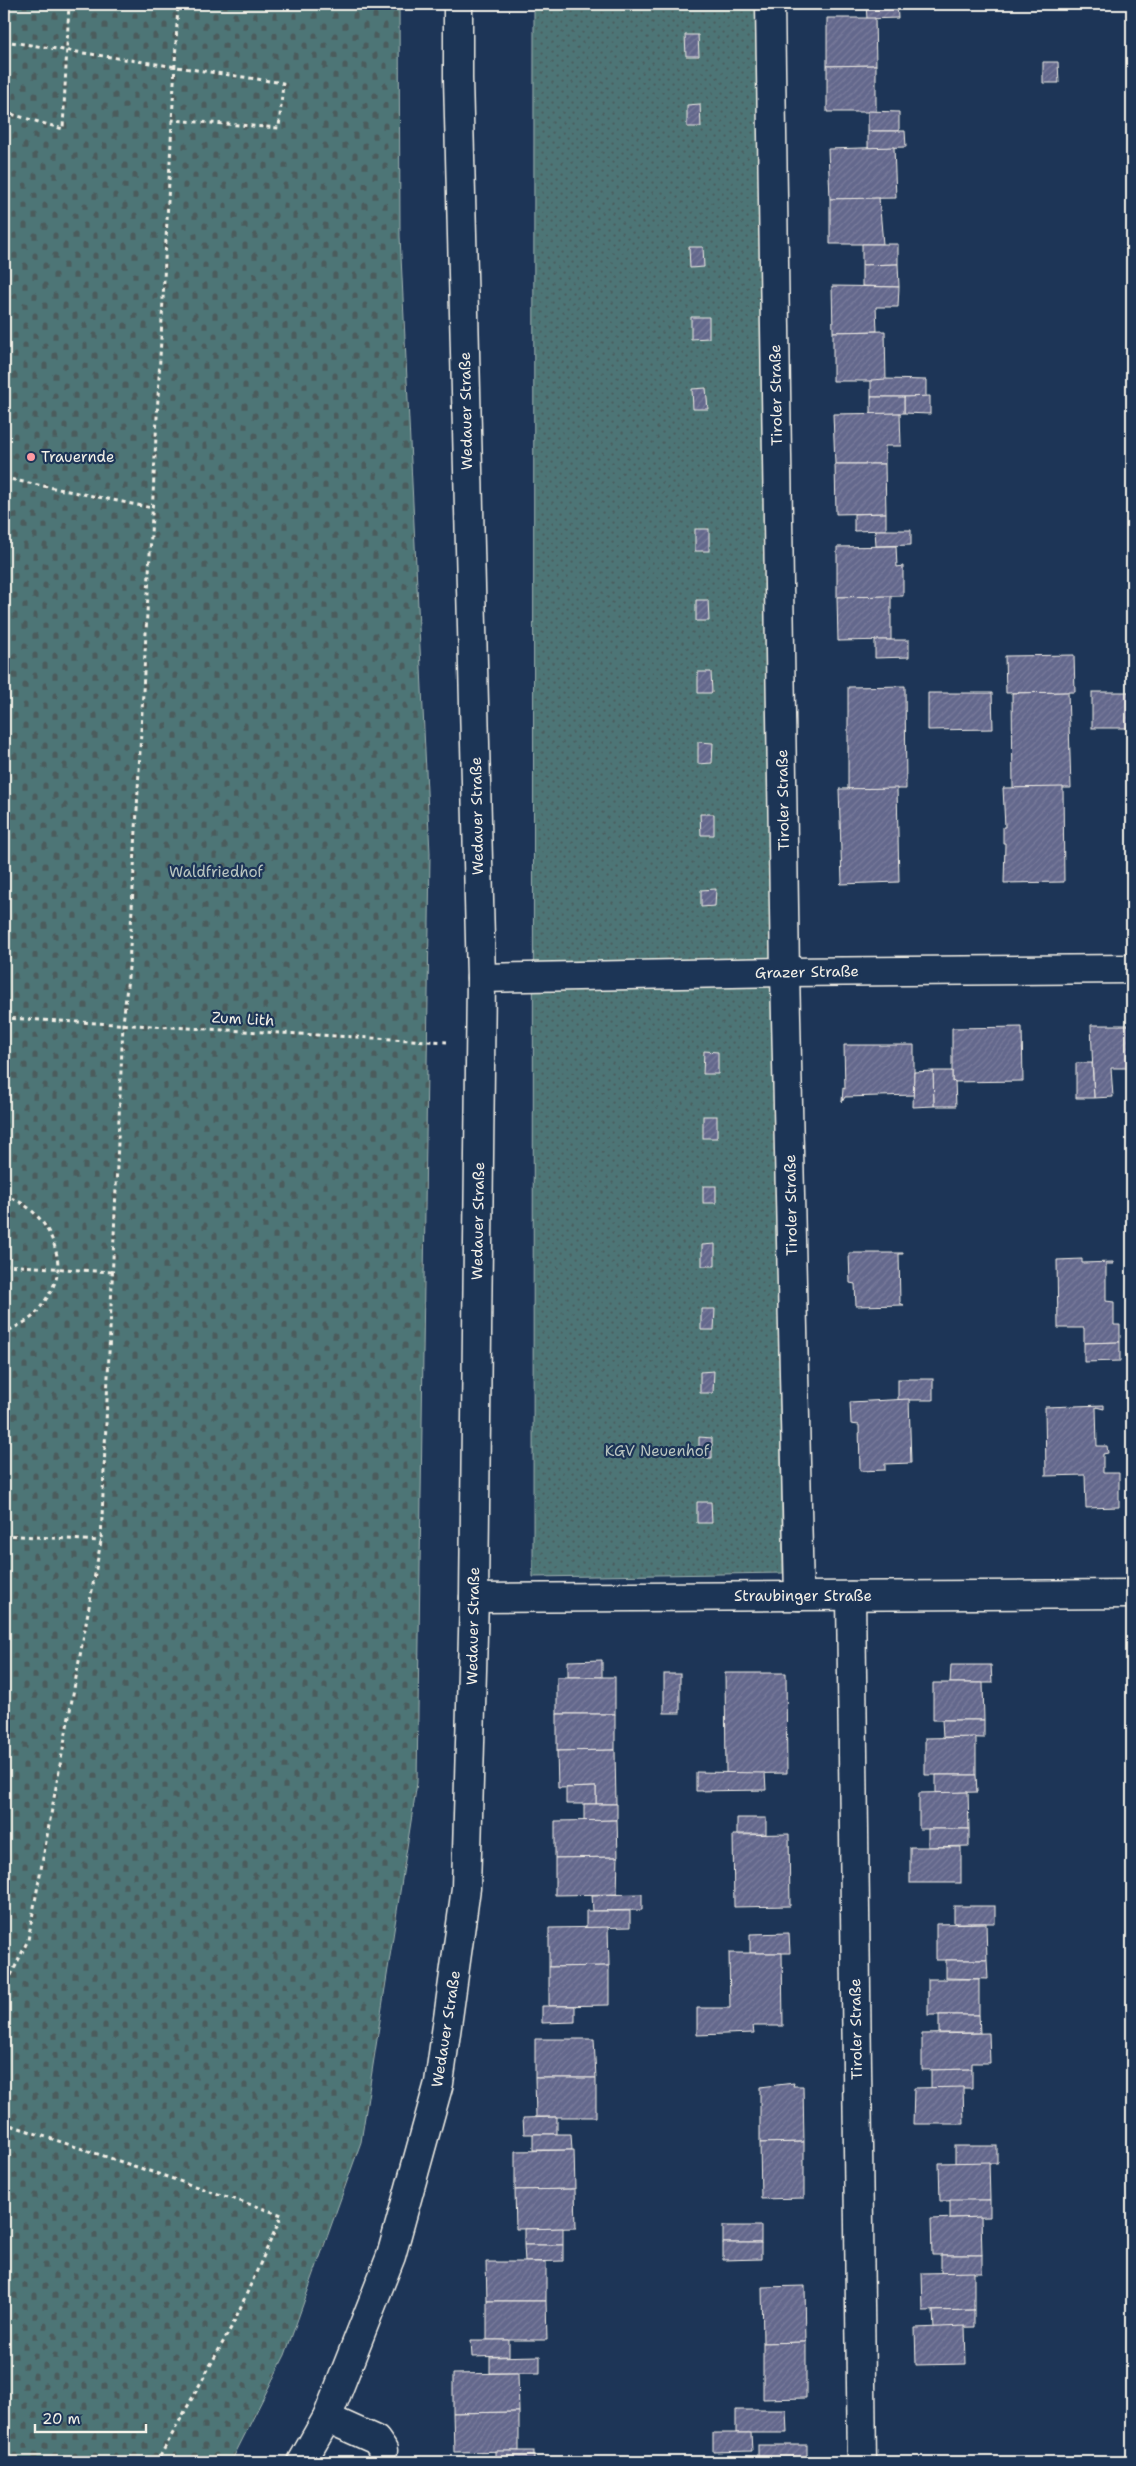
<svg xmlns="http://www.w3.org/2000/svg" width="1136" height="2466" viewBox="0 0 1136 2466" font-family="'Shantell Sans',sans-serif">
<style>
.grass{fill:url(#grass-dots);stroke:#a0b2af}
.cemetery{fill:url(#cemetery-stones);stroke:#a0b2af}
.building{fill:url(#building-hatch);stroke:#f4f1e8}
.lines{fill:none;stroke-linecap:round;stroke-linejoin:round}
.street-casing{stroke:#f4f1e8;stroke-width:31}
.secondary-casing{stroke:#f4f1e8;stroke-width:31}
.path{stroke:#f4f1e8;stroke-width:3;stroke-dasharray:4 4;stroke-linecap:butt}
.street{stroke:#1d3557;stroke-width:28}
.secondary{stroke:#1d3557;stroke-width:28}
.poi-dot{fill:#ff9aa2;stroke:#1d3557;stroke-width:2}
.labels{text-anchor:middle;stroke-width:4.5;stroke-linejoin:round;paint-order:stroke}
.street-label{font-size:15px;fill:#f4f1e8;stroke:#1d3557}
.poi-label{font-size:15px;fill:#f4f1e8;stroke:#1d3557;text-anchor:start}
.park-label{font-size:15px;fill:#bac5c0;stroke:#1d3557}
</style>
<defs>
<pattern id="grass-dots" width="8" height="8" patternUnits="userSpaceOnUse" patternTransform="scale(1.25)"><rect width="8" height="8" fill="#4d7476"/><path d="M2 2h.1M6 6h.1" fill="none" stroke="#4b5c5c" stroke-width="1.8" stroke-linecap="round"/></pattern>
<pattern id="cemetery-stones" width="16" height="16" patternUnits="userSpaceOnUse" patternTransform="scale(1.25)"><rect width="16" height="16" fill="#4d7476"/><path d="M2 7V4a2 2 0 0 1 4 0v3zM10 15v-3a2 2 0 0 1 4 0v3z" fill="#4b5c5c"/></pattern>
<pattern id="building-hatch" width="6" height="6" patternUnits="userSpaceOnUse" patternTransform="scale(1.25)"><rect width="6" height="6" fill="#63678c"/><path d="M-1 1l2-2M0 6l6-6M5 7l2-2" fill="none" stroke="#7a7d9c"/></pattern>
</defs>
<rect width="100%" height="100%" fill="#1d3557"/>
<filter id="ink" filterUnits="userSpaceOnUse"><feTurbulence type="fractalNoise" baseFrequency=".02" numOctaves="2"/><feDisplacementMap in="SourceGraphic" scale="10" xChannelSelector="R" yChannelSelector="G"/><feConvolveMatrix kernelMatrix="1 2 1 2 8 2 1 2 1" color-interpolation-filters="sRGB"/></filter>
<g filter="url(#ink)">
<!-- grass -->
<polygon class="grass" points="534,4 756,4 783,1573 533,1577"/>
<!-- cemetery -->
<polygon class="cemetery" points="4,4 399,4 400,236 430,853 417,1783 361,2142 285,2355 231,2462 4,2462"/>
<!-- building -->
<g class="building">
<polygon points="866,4 897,4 898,18 867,19"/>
<polygon points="827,18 875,18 876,65 827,66"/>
<polygon points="685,35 698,35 699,56 686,56"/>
<polygon points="1043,62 1058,62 1059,83 1043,83"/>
<polygon points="876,65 876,112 827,112 827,66"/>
<polygon points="700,104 701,127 687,127 687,105"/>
<polygon points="868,111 899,112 899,131 868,131"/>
<polygon points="868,131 905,131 906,147 868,148"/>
<polygon points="894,147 896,198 830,199 828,149"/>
<polygon points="879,198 883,244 830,244 830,199"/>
<polygon points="862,244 898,244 898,264 862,265"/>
<polygon points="689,247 703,247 704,267 690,268"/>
<polygon points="898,264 899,287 862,286 862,265"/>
<polygon points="832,286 899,287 898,307 876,307 877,331 833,332"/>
<polygon points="691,317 709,317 709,338 691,339"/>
<polygon points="885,331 886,381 833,381 833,332"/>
<polygon points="886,379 926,380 926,397 871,397 871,380"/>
<polygon points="706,388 708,409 693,409 692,389"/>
<polygon points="930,396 930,414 904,413 904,397"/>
<polygon points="871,397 904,397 904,413 871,414"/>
<polygon points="900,413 901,446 885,446 885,464 835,464 833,414"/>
<polygon points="835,464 885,464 886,513 836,514"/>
<polygon points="886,513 886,530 854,531 854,514"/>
<rect x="695" y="529" width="14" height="22"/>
<polygon points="875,530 911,530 911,545 876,546"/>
<polygon points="896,546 897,567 903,566 903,596 837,597 837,547"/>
<polygon points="891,596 891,640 838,641 837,597"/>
<polygon points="696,600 708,600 709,621 696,621"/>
<polygon points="875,640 909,640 909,657 875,658"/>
<polygon points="1074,655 1075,692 1006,693 1005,656"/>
<polygon points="698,672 711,672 712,693 698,693"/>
<polygon points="905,686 906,789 848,789 848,687"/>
<polygon points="1068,692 1071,788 1013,788 1012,693"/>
<rect x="1092" y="692" width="40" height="36"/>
<polygon points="928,693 992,693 993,729 928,730"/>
<polygon points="698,742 713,743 712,763 698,764"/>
<polygon points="1063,787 1064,882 1004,883 1005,843 1003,843 1003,827 1005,827 1003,788"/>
<polygon points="897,788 899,882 840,884 842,882 839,789"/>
<polygon points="700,814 714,814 714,835 701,835"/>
<polygon points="716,889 715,906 701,907 701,890"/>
<polygon points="1091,1025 1132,1025 1132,1068 1111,1068 1113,1097 1094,1098"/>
<polygon points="1022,1027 1023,1081 952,1082 952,1028"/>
<polygon points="844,1045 914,1045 914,1095 845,1097 842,1102 843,1088 845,1089"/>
<polygon points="704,1051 718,1052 718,1074 703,1074"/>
<polygon points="1076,1063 1092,1063 1094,1098 1076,1098"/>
<polygon points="933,1071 952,1071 952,1082 955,1081 956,1106 934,1106"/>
<polygon points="933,1071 934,1106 913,1107 914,1072"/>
<rect x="703" y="1116" width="14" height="22"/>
<rect x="703" y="1186" width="13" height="17"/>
<polygon points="715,1244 715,1266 702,1266 702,1245"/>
<polygon points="849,1253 903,1253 903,1254 899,1254 900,1303 904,1305 856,1306 855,1284 850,1283"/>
<polygon points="1082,1259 1082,1263 1113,1262 1113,1264 1106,1264 1106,1301 1114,1302 1114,1325 1120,1325 1120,1342 1084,1343 1084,1328 1058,1328 1057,1260"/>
<polygon points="701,1309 715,1309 714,1330 701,1330"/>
<polygon points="1120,1342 1120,1361 1084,1362 1084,1343"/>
<polygon points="714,1371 713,1393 700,1393 700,1372"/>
<rect x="898" y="1379" width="35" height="21"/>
<polygon points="909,1399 911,1463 885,1464 885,1470 860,1471 859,1425 851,1424 850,1402"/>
<polygon points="1104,1405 1104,1409 1096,1407 1097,1446 1107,1446 1108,1453 1103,1454 1103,1473 1119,1473 1119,1507 1086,1508 1085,1475 1046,1476 1045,1407"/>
<polygon points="699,1437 712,1438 712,1458 699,1458"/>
<polygon points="697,1502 711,1502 712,1523 697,1523"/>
<polygon points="602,1660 602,1677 568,1677 568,1661"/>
<polygon points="951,1665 991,1665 992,1683 950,1683"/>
<polygon points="725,1673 786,1673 787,1773 726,1774"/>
<rect x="664" y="1674" width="16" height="39"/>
<rect x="557" y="1677" width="58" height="37"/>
<polygon points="933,1683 983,1683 984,1720 933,1720"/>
<polygon points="557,1714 615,1714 615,1750 557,1751"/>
<polygon points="942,1720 984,1720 984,1738 943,1737"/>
<polygon points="976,1737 976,1775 925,1775 925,1738"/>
<polygon points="615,1750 616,1804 596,1804 596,1787 558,1788 557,1751"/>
<polygon points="696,1772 765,1773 766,1790 696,1791"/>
<polygon points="936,1775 976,1775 977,1792 936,1793"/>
<polygon points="596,1787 596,1804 566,1804 566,1788"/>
<polygon points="968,1792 969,1829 919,1829 919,1793"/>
<polygon points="584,1804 617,1804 617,1820 584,1821"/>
<rect x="737" y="1818" width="29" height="16"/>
<polygon points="617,1820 618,1857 555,1858 555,1821"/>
<polygon points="928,1829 969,1829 969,1846 928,1847"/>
<polygon points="789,1834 790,1906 734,1907 733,1835"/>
<rect x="910" y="1847" width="51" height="36"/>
<polygon points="618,1857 617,1894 555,1895 555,1858"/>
<polygon points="642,1894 642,1910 593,1911 592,1895"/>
<rect x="954" y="1906" width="41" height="17"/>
<polygon points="586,1911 630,1911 630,1927 586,1928"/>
<polygon points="986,1923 987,1960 936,1960 936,1924"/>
<polygon points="608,1927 609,1966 549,1967 549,1928"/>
<polygon points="789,1933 790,1953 750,1953 750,1934"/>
<polygon points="729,1953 782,1953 783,2026 753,2026 754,2033 697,2035 697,2008 730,2008"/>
<polygon points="946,1960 987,1960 988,1979 946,1978"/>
<polygon points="609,1966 609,2005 549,2006 549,1967"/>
<rect x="928" y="1979" width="51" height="36"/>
<polygon points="542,2006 575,2006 575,2022 542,2023"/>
<polygon points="939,2015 979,2015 980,2033 939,2033"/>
<polygon points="989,2033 990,2063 972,2063 972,2069 922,2070 922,2034"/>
<polygon points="535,2039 594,2039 596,2078 535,2078"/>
<polygon points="972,2069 972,2088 931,2088 931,2070"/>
<polygon points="535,2078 596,2078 596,2117 536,2117"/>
<polygon points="794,2083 793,2086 803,2086 804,2142 760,2143 760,2087"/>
<polygon points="963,2087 964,2124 913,2124 914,2088"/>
<polygon points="557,2117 557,2134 524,2134 523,2118"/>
<polygon points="533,2134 571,2134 572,2150 533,2150"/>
<polygon points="804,2142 804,2198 761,2199 760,2143"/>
<rect x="955" y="2146" width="42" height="17"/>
<polygon points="574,2150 575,2189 515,2190 515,2151"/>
<polygon points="989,2162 990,2200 940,2201 939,2163"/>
<polygon points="575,2189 576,2228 516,2229 515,2190"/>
<polygon points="950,2200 990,2200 990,2217 950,2218"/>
<polygon points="981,2217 982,2255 932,2255 931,2219"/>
<rect x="723" y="2226" width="38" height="17"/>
<polygon points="563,2228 563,2245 524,2245 524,2229"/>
<polygon points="723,2243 761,2243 761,2259 723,2260"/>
<polygon points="524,2245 563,2245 563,2261 525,2262"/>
<rect x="941" y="2255" width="41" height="18"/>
<polygon points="486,2262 546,2262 546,2301 487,2301"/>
<polygon points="974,2272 974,2310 923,2311 922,2273"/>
<polygon points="805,2286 806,2342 763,2343 762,2287"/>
<polygon points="487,2301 546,2301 547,2340 487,2340"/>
<polygon points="974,2310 974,2327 934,2328 933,2311"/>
<polygon points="965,2326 966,2364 916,2365 915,2328"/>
<polygon points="471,2340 509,2340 509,2356 472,2357"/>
<polygon points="806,2342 806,2398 763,2399 763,2343"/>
<polygon points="540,2356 540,2373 490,2373 490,2357"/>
<polygon points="518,2373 519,2412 453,2413 453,2374"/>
<polygon points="736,2410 786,2410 787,2433 736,2433"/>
<polygon points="519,2412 519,2451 454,2452 453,2413"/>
<polygon points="713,2433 751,2433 752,2451 713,2452"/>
<rect x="758" y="2445" width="49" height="17"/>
<rect x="495" y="2451" width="39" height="11"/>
</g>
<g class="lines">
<defs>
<g id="street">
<polyline points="770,4 785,972 799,1596"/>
<polyline points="481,978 785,972 1132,969"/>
<polyline points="851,1596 862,2462"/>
<polyline points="474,1598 1132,1594"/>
<polyline points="327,2418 376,2440 383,2450 382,2462"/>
</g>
<polyline id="secondary" points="302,2462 327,2418 391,2256 439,2083 466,1888 474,1598 481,978 458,78 458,4"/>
</defs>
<!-- street casing -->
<use href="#street" class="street-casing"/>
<!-- secondary casing -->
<use href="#secondary" class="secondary-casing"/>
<!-- path -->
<g class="path">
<polyline points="4,39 6,4"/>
<polyline points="4,41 283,83 279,128 172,120"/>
<polyline points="4,112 63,129 69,4"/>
<polyline points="4,478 152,508"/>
<polyline points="4,1018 447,1042"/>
<path d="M4 1196C35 1203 58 1236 58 1268 58 1283 45 1302 36 1313 29 1322 14 1327 4 1333"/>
<polyline points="4,1265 112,1272"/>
<polyline points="4,1535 101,1541"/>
<polyline points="4,1990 28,1940 101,1541 123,1024 129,967 178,4"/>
<polyline points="4,2123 282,2215 233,2324 157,2462"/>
</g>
<!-- street -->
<use href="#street" class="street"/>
<!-- secondary -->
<use href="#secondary" class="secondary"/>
</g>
</g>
<!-- markers -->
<circle class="poi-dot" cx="31" cy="457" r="5"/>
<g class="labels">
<!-- street labels -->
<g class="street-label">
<text transform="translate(776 395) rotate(-91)" y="5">Tiroler Straße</text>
<text transform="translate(466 411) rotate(-91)" y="5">Wedauer Straße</text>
<text transform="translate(783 800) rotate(-91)" y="5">Tiroler Straße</text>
<text transform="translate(477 816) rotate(-91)" y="5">Wedauer Straße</text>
<text transform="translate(807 972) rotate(-1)" y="5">Grazer Straße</text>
<text transform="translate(243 1019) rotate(3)" y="5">Zum Lith</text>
<text transform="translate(791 1205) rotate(-91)" y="5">Tiroler Straße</text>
<text transform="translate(478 1221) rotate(-89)" y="5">Wedauer Straße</text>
<text x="803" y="1601">Straubinger Straße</text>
<text transform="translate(473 1626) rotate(-89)" y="5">Wedauer Straße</text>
<text transform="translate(446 2029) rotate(-81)" y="5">Wedauer Straße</text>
<text transform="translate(856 2029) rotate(-91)" y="5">Tiroler Straße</text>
</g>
<!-- poi labels -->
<g class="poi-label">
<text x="41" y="462">Trauernde</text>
</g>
<!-- park labels -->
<g class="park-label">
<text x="216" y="877">Waldfriedhof</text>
<text x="657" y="1456">KGV Neuenhof</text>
</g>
</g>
<!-- margin -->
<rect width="1136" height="2466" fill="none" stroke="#1d3557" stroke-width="20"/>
<rect x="10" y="10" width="1116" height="2446" fill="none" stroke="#f4f1e8" stroke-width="2" filter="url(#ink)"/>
<!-- scale -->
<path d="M35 2424v8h111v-8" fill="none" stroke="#f4f1e8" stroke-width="2.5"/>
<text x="42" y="2424" font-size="15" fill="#f4f1e8" stroke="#1d3557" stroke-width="4" paint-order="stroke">20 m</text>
</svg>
